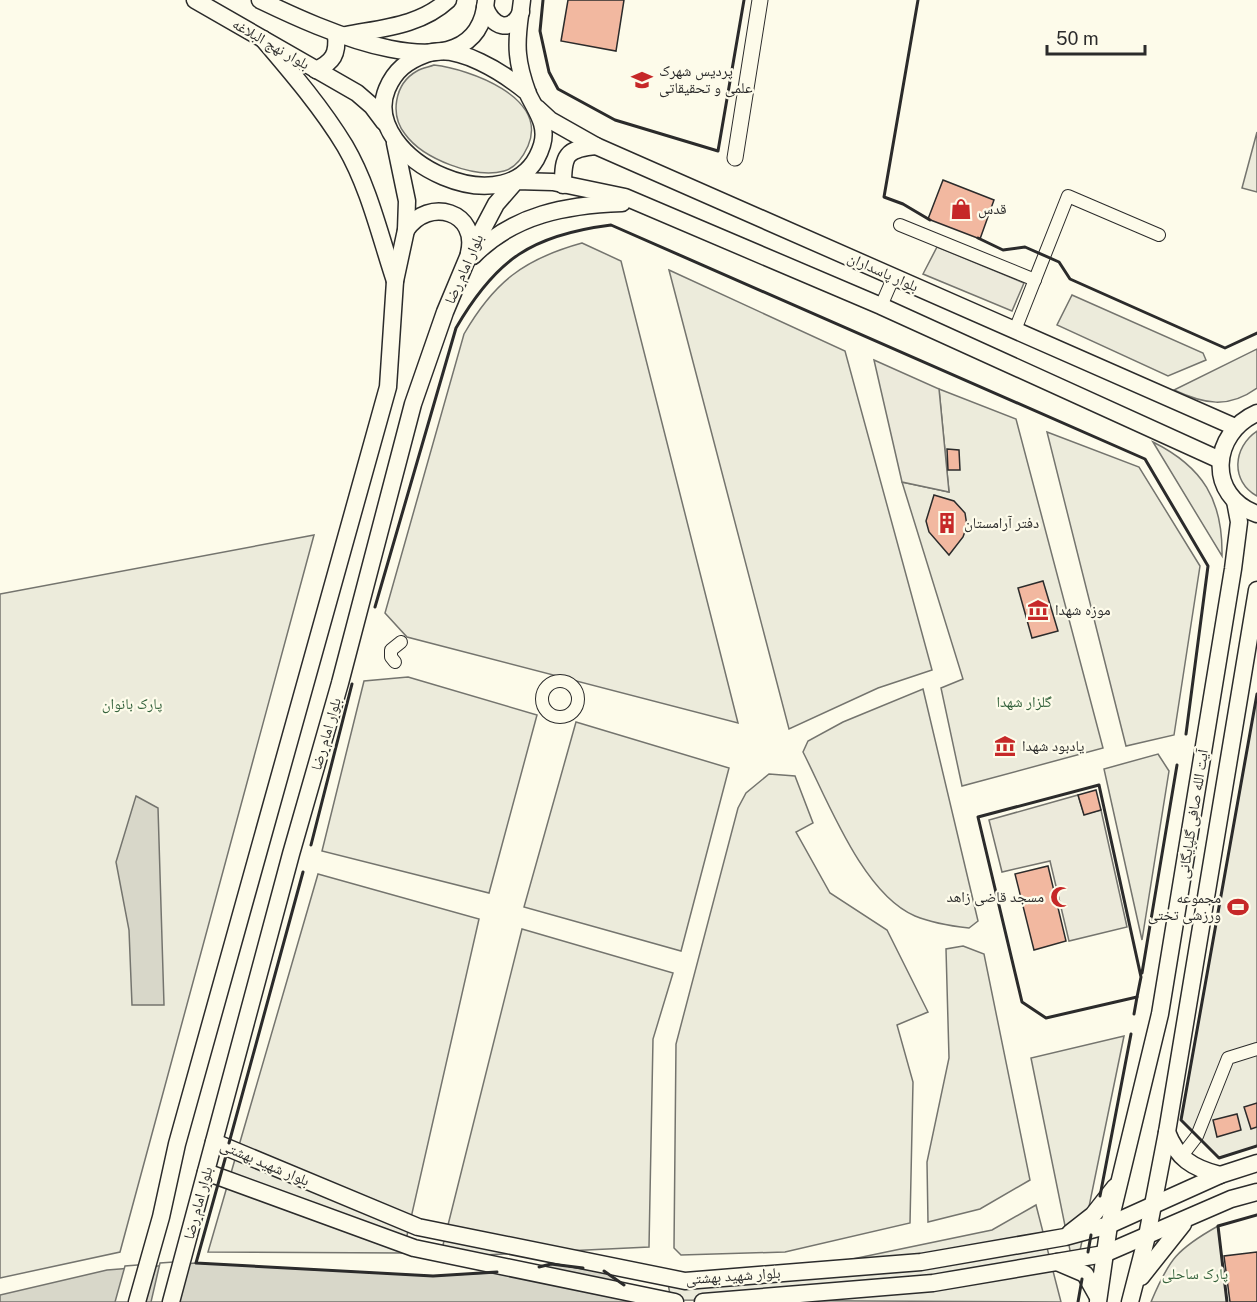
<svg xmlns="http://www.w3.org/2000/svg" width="1257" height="1302" viewBox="0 0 1257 1302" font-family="'Public Sans','Noto Naskh Arabic',sans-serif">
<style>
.green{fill:#ecebdb;stroke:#74746e;stroke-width:1.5}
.parking{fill:#eceadb;stroke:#74746e;stroke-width:1.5}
.water{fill:#d8d7c9;stroke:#74746e;stroke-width:1.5}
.pier{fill:#fdfbea;stroke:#74746e;stroke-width:1.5}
.building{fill:#f2b8a0;stroke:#2b2b2b;stroke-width:1.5}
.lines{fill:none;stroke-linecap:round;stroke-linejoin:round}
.minor-casing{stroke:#2b2b2b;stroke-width:14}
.tertiary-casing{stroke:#2b2b2b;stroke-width:17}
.secondary-casing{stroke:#2b2b2b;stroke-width:19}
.minor{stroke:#fdfbea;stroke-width:12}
.tertiary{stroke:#fdfbea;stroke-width:15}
.secondary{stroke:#fdfbea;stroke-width:16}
.wall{stroke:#2b2b2b;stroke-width:3}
.labels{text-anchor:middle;stroke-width:4.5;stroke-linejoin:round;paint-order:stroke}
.street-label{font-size:15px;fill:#2b2b2b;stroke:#fdfbea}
.poi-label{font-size:15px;fill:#2b2b2b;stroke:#fdfbea;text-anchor:start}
.park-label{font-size:15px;fill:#34623c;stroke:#fdfbea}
</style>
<rect width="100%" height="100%" fill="#fdfbea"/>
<!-- green -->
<g class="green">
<path d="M434 65C469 69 549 97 528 146 523 157 516 168 504 171 475 179 423 159 405 134 390 115 394 84 417 71 422 68 429 67 434 65Z"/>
<polygon points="1257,132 1257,192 1242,188"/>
<path d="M582 243 621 261 738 723 407 637 385 613 464 334C494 282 524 259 582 243Z"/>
<polygon points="669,270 845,351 932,670 878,688 789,729"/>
<polygon points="1072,295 1203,353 1206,360 1168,376 1057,325"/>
<path d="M1257 349V388C1228 409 1204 404 1174 390Z"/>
<polygon points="939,389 1016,419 1103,748 962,786 941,688 963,679 902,482 949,492"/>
<path d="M1257 431V496C1230 481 1233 447 1257 431Z"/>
<polygon points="1047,432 1139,467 1200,566 1174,735 1126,746"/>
<path d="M1153 442C1203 467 1223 500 1222 556Z"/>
<polygon points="314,535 120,1252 0,1278 0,594"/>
<polygon points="408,677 537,715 489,893 322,851 364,681"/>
<path d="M923 689 978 921 969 928C951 926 932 923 915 916 863 894 828 801 803 752L808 741 843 722Z"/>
<polygon points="1257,694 1257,1146 1219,1158 1181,1120"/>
<polygon points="576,722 729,768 681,951 524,907"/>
<polygon points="1158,754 1169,771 1142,940 1104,769"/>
<polygon points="769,774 795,776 813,823 796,832 830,893 887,930 928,1012 897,1025 913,1082 910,1223 785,1252 681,1255 674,1248 676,1044 738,808 746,793"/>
<polygon points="318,874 479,919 403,1253 208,1252"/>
<polygon points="522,929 673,973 653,1039 649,1247 440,1257"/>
<polygon points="963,946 984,954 1030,1180 980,1209 928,1222 927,1162 949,1058 946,949"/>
<polygon points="1124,1036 1075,1275 1031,1058"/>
<polygon points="1036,1205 1061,1302 671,1300 667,1278 790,1272 992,1230"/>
<path d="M1218 1226 1227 1302H1151C1169 1259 1177 1249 1218 1226Z"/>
</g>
<!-- parking -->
<g class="parking">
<polygon points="937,247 1024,283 1012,311 923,274"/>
<polygon points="874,360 939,389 949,492 902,482"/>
<polygon points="1078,795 1084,814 1101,810 1127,927 1069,941 1050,861 1002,872 989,820"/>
</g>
<!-- water -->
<g class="water">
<polygon points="136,796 158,808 164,1005 132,1005 129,930 116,862"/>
<polygon points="196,1263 433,1276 521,1271 551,1264 604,1271 648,1302 0,1302 0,1295 107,1270"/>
</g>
<!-- pier -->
<g class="pier">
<polygon points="188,1261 178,1302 151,1302 160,1263"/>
<polygon points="150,1264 140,1302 115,1302 125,1266"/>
</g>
<!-- building -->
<g class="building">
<polygon points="568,0 624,0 616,51 561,41"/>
<polygon points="943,180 994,200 980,239 928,219"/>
<polygon points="947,449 959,450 960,470 948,470"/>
<polygon points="934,495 954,501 965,513 967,526 963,537 949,555 929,532 926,521"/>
<polygon points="1043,581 1058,631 1032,638 1018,588"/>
<circle cx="1005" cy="745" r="9"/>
<polygon points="1096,790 1101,810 1084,815 1078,795"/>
<polygon points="1048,866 1066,941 1034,950 1015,874"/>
<polygon points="1257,1103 1257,1127 1251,1129 1244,1107"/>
<polygon points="1237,1114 1241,1130 1217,1137 1213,1120"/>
<polygon points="1257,1252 1257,1302 1230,1302 1224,1256"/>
</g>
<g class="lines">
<defs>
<g id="minor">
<polyline points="900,225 1035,280"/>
<polyline points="881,306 894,276"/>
<polyline points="1015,330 1068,196 1159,235"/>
<polyline points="395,662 391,657 391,650 401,642"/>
<circle cx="560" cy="699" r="18"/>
<polyline points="1181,1157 1197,1136 1228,1058 1257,1049"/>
</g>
<polyline id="tertiary" points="735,158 760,0"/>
<g id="secondary">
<polyline points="195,0 357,93 372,106 384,122"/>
<path d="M260 0C308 23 478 106 486 0"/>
<path d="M522 0C520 18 516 36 518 54 519 66 524 83 528 94 536 111 548 125 542 145 515 234 358 159 387 89 395 70 407 61 426 54 457 42 505 74 528 93"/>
<path d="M485 7C492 27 511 34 521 12"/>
<path d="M346 35C382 28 420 26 448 0"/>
<path d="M263 39C292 73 322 108 345 146 369 187 380 236 395 281"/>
<path d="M316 70C333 62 338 54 336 35"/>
<polyline points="537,108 550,120 596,146 1235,427"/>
<path d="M563 185C563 155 566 149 596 146"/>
<path d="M406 230C429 196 479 212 469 253"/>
<path d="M473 256C514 214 567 205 622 203"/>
<path d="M1257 413C1211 433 1206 496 1257 514"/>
<path d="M1167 1132C1177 1158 1192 1168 1220 1175"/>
<polyline points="214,1142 418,1227 685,1281 921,1262 1065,1237 1109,1225 1220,1175 1257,1163"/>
<polyline points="206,1172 414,1248 675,1302"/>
<polyline points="1070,1233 1093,1215 1115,1187"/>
<polyline points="1057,1262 1085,1274 1098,1297"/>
<polyline points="1141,1277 1183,1224"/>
<polyline points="137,1302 161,1217 177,1144 388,387 395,281 406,230 407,201 395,143"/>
<polyline points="171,1302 291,854 340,683 413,404 445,312 468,257 496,204 516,181 553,182 625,197 881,306 1220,460"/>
<polyline points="703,1302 933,1283 1104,1254 1231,1199 1257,1192"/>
<polyline points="1098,1302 1109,1225 1160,1014 1233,569 1239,522 1235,501"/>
<polyline points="1130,1302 1147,1236 1167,1132 1257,590"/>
</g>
</defs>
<!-- minor casing -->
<use href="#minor" class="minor-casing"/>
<!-- tertiary casing -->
<use href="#tertiary" class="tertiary-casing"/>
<!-- secondary casing -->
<use href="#secondary" class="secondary-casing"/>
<!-- minor -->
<use href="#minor" class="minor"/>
<!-- tertiary -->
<use href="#tertiary" class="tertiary"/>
<!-- secondary -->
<use href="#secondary" class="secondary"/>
<!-- wall -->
<g class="wall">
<polyline points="543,0 540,31 549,72 558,89 615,120 718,151 744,0"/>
<polyline points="918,0 884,197 903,204 930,220"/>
<polyline points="978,238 1003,250 1025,247 1059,262 1070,279 1225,348 1257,333"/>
<path d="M375 607 456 328C496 259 532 235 611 225L1145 459 1208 566 1186 734"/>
<polyline points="1257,694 1181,1120 1219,1158 1257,1146"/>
<polygon points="1099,785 1141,977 1137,997 1046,1018 1022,1002 978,817"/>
<polyline points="311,845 352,684"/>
<polyline points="1142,973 1177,765"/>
<polyline points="1134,1014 1137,997"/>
<polyline points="229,1143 303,872"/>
<polyline points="227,1152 196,1263 433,1276 497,1272"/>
<polyline points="1100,1196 1131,1034"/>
<polyline points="1088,1252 1091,1235"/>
<polyline points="539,1267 551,1264 583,1268"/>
<polyline points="604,1271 624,1285"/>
<polyline points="1078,1302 1082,1279"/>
<polyline points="1227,1302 1218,1226 1257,1215"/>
</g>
</g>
<!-- icons -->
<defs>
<symbol id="university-bare" viewBox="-9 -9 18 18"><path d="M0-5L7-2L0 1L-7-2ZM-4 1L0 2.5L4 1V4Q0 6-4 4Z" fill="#c62828" stroke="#fdfbea" stroke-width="2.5" paint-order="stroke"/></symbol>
<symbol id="shop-bare" viewBox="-9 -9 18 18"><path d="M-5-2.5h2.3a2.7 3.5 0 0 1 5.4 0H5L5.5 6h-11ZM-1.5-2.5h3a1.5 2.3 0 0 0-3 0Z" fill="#c62828" stroke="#fdfbea" stroke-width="2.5" paint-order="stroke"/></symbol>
<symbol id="building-bare" viewBox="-9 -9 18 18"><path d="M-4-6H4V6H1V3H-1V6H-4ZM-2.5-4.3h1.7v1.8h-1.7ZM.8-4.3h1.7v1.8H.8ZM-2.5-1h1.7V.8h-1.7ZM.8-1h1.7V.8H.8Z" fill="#c62828" stroke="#fdfbea" stroke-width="2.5" paint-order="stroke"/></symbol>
<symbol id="museum-bare" viewBox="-9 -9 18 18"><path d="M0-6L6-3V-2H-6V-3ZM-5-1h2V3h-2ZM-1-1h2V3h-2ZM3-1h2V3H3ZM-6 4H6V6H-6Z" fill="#c62828" stroke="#fdfbea" stroke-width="2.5" paint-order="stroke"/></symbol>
<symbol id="mosque-bare" viewBox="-9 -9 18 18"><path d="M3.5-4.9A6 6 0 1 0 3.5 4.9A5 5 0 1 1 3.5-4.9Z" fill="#c62828" stroke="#fdfbea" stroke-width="2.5" paint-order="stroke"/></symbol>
<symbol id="stadium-bare" viewBox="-9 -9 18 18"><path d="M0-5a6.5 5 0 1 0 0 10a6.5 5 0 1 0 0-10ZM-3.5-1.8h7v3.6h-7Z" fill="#c62828" stroke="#fdfbea" stroke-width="2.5" paint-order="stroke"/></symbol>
</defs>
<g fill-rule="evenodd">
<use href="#university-bare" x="627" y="65" width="30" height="30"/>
<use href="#shop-bare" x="946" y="194" width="30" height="30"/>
<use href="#building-bare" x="932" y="508" width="30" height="30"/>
<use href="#museum-bare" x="1023" y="595" width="30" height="30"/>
<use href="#museum-bare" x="990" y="731" width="30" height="30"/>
<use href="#mosque-bare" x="1046" y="882" width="30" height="30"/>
<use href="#stadium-bare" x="1223" y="892" width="30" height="30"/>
</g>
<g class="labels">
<!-- street labels -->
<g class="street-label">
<text transform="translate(271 44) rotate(30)" y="5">بلوار نهج البلاغه</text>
<text transform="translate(464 269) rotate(-66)" y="5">بلوار امام رضا</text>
<text transform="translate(883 272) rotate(24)" y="5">بلوار پاسداران</text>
<text transform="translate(326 734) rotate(-74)" y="5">بلوار امام رضا</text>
<text transform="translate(1193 814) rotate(-81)" y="5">آیت الله صافی گلپایگانی</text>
<text transform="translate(265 1163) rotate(23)" y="5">بلوار شهید بهشتی</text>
<text transform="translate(198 1203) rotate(-75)" y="5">بلوار امام رضا</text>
<text transform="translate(733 1276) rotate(-4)" y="5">بلوار شهید بهشتی</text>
</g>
<!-- poi labels -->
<g class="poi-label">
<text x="659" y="76">پردیس شهرک<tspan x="659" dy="17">علمی و تحقیقاتی</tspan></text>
<text x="978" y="214">قدس</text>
<text x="964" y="528">دفتر آرامستان</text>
<text x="1055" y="615">موزه شهدا</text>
<text x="1022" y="751">یادبود شهدا</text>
<text x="1044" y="902" text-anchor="end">مسجد قاضی زاهد</text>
<text x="1221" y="903" text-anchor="end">مجموعه<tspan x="1221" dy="17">ورزشی تختی</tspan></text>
</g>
<!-- park labels -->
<g class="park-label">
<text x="1024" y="707">گلزار شهدا</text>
<text x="132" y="709">پارک بانوان</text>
<text x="1195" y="1279">پارک ساحلی</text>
</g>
</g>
<!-- scale -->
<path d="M1047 45v9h98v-9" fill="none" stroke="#2b2b2b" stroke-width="3"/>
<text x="1056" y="45" font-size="18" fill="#2b2b2b" stroke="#fdfbea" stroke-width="4.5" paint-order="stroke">50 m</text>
</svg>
